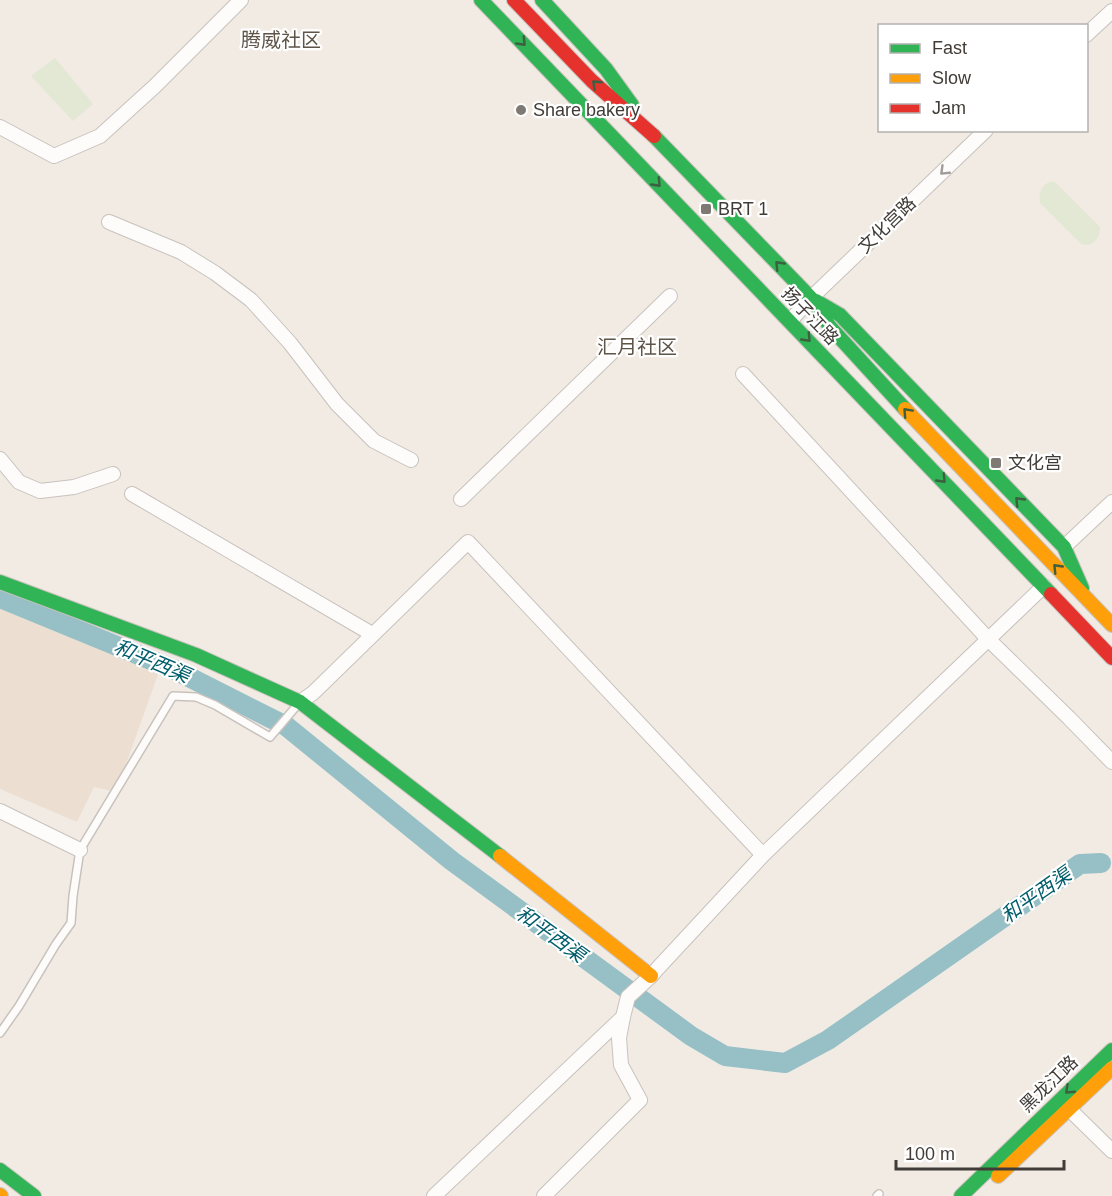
<svg xmlns="http://www.w3.org/2000/svg" width="1112" height="1196" viewBox="0 0 1112 1196" font-family="Helvetica,'Noto Sans SC',sans-serif">
<style>
.built{fill:#ecdfd2}
.green{fill:#e2e8d4}
.lines{fill:none;stroke-linecap:round;stroke-linejoin:round}
.river{stroke:#96c0c6;stroke-width:20}
.lane-casing{stroke:#c8c2bd;stroke-width:10}
.street-casing{stroke:#c8c2bd;stroke-width:16}
.fast-casing{stroke:#c8c2bd;stroke-width:16}
.slow-casing{stroke:#c8c2bd;stroke-width:16}
.jam-casing{stroke:#c8c2bd;stroke-width:16}
.lane{stroke:#fdfcfb;stroke-width:7}
.street{stroke:#fdfcfb;stroke-width:14}
.fast{stroke:#30b455;stroke-width:14}
.slow{stroke:#ff9f0a;stroke-width:14}
.jam{stroke:#e5322d;stroke-width:14}
.oneway{stroke:#3c6040}
.oneway2{stroke:#9f9c99}
.poi-dot{fill:#7f7974;stroke:#fff;stroke-width:2}
.labels{text-anchor:middle;stroke-width:4.5;stroke-linejoin:round;paint-order:stroke}
.poi-label{font-size:18px;fill:#413c37;stroke:#fff;text-anchor:start}
.street-label{font-size:18px;fill:#413c37;stroke:#fff}
.neighbourhood-label{font-size:20px;fill:#5e5448;stroke:#fff}
.water-label{font-size:20px;font-style:italic;fill:#005d6b;stroke:#fff}
</style>
<rect width="100%" height="100%" fill="#f2ebe4"/>
<!-- built -->
<polygon class="built" points="0,605 160,669 116,792 94,787 77,822 0,789"/>
<!-- green -->
<g class="green">
<polygon points="55,58 93,104 73,121 31,76"/>
<path d="M1051 182H1055L1100 227C1100 238 1093 248 1081 244L1040 203C1038 194 1041 184 1051 182Z"/>
</g>
<g class="lines">
<!-- river -->
<polyline class="river" points="0,598 173,669 286,726 452,861 691,1036 725,1056 785,1063 828,1040 1080,864 1101,863"/>
<defs>
<g id="lane">
<polyline points="0,1033 19,1006 56,944 71,923 73,896 80,850 173,696 196,697 215,705 270,737 299,703"/>
<polyline points="877,1196 879,1194"/>
</g>
<g id="street">
<polyline points="1086,35 1112,11"/>
<polyline points="0,127 54,156 100,136 155,86 241,0"/>
<polyline points="109,222 181,252 215,273 251,300 290,343 337,404 374,441 411,460"/>
<polyline points="790,321 811,298 986,130"/>
<polyline points="743,374 989,640 1069,718 1112,762"/>
<polyline points="0,459 19,482 40,491 74,487 113,474"/>
<polyline points="132,494 372,634"/>
<polyline points="461,499 670,296"/>
<polyline points="1064,547 1112,502"/>
<polyline points="300,702 313,693 468,542 763,855"/>
<polyline points="0,811 80,850"/>
<polyline points="1069,1109 1112,1151"/>
<polyline points="434,1196 623,1017"/>
<polyline points="544,1196 640,1100 621,1065 619,1038 623,1017 628,997 651,976 658,968 763,855 1044,586"/>
</g>
<g id="fast">
<polyline points="481,0 1051,594"/>
<polyline points="542,0 606,69 632,105"/>
<polyline points="654,136 811,298 830,327 905,409"/>
<polyline points="816,301 840,315 1064,547 1082,588"/>
<polyline points="0,582 196,655 300,702 500,856"/>
<polyline points="0,1170 34,1196"/>
<polyline points="961,1196 1112,1050"/>
</g>
<g id="slow">
<polyline points="905,409 1112,625"/>
<polyline points="500,856 651,976"/>
<polyline points="998,1176 1112,1068"/>
<polyline points="0,1195 1,1196"/>
</g>
<g id="jam">
<polyline points="514,0 592,81 654,136"/>
<polyline points="1051,594 1112,658"/>
</g>
</defs>
<!-- lane casing -->
<use href="#lane" class="lane-casing"/>
<!-- street casing -->
<use href="#street" class="street-casing"/>
<!-- fast casing -->
<use href="#fast" class="fast-casing"/>
<!-- slow casing -->
<use href="#slow" class="slow-casing"/>
<!-- jam casing -->
<use href="#jam" class="jam-casing"/>
<!-- lane -->
<use href="#lane" class="lane"/>
<!-- street -->
<use href="#street" class="street"/>
<!-- fast -->
<use href="#fast" class="fast"/>
<!-- slow -->
<use href="#slow" class="slow"/>
<!-- jam -->
<use href="#jam" class="jam"/>
</g>
<!-- one-way arrows -->
<defs><path id="oneway-chevron" d="M-2-3.5L2.5 0L-2 3.5" fill="none" stroke-width="1.6" stroke-linecap="round" stroke-linejoin="round" transform="scale(1.5)"/></defs>
<g class="oneway">
<use href="#oneway-chevron" transform="translate(522 42) rotate(46)"/>
<use href="#oneway-chevron" transform="translate(596 84) rotate(-137)"/>
<use href="#oneway-chevron" transform="translate(657 183) rotate(46)"/>
<use href="#oneway-chevron" transform="translate(779 265) rotate(-134)"/>
<use href="#oneway-chevron" transform="translate(807 338) rotate(46)"/>
<use href="#oneway-chevron" transform="translate(907 412) rotate(-133)"/>
<use href="#oneway-chevron" transform="translate(942 479) rotate(46)"/>
<use href="#oneway-chevron" transform="translate(1019 501) rotate(-134)"/>
<use href="#oneway-chevron" transform="translate(1057 568) rotate(-134)"/>
<use href="#oneway-chevron" transform="translate(1069 1090) rotate(137)"/>
</g>
<use class="oneway2" href="#oneway-chevron" transform="translate(944 171) rotate(136)"/>
<!-- markers -->
<g class="poi-dot">
<circle cx="521" cy="110" r="6"/>
<rect x="700" y="203" width="12" height="12" rx="3"/>
<rect x="990" y="457" width="12" height="12" rx="3"/>
</g>
<g class="labels">
<!-- poi labels -->
<g class="poi-label">
<text x="533" y="116">Share bakery</text>
<text x="718" y="215">BRT 1</text>
<text x="1008" y="469">文化宫</text>
</g>
<!-- street labels -->
<g class="street-label">
<text transform="translate(887 225) rotate(-44)" y="6">文化宫路</text>
<text transform="translate(810 316) rotate(46)" y="6">扬子江路</text>
<text transform="translate(1049 1084) rotate(-44)" y="6">黑龙江路</text>
</g>
<!-- neighbourhood labels -->
<g class="neighbourhood-label">
<text x="281" y="47">腾威社区</text>
<text x="637" y="354">汇月社区</text>
</g>
<!-- water labels -->
<g class="water-label">
<text transform="translate(152 661) rotate(23)" y="7">和平西渠</text>
<text transform="translate(1036 895) rotate(-35)" y="7">和平西渠</text>
<text transform="translate(551 934) rotate(36)" y="7">和平西渠</text>
</g>
</g>
<!-- legend -->
<rect x="878" y="24" width="210" height="108" fill="#ffffff" stroke="#b3b1af" stroke-width="1.5"/>
<rect x="890" y="44" width="30" height="9" fill="#30b455" stroke="#b3b1af" stroke-width="1.5"/>
<text x="932" y="54" font-size="18" fill="#413c37">Fast</text>
<rect x="890" y="74" width="30" height="9" fill="#ff9f0a" stroke="#b3b1af" stroke-width="1.5"/>
<text x="932" y="84" font-size="18" fill="#413c37">Slow</text>
<rect x="890" y="104" width="30" height="9" fill="#e5322d" stroke="#b3b1af" stroke-width="1.5"/>
<text x="932" y="114" font-size="18" fill="#413c37">Jam</text>
<!-- scale -->
<path d="M896 1160v9h168v-9" fill="none" stroke="#413c37" stroke-width="3"/>
<text x="905" y="1160" font-size="18" fill="#413c37" stroke="#ffffff" stroke-width="4.5" paint-order="stroke">100 m</text>
</svg>
